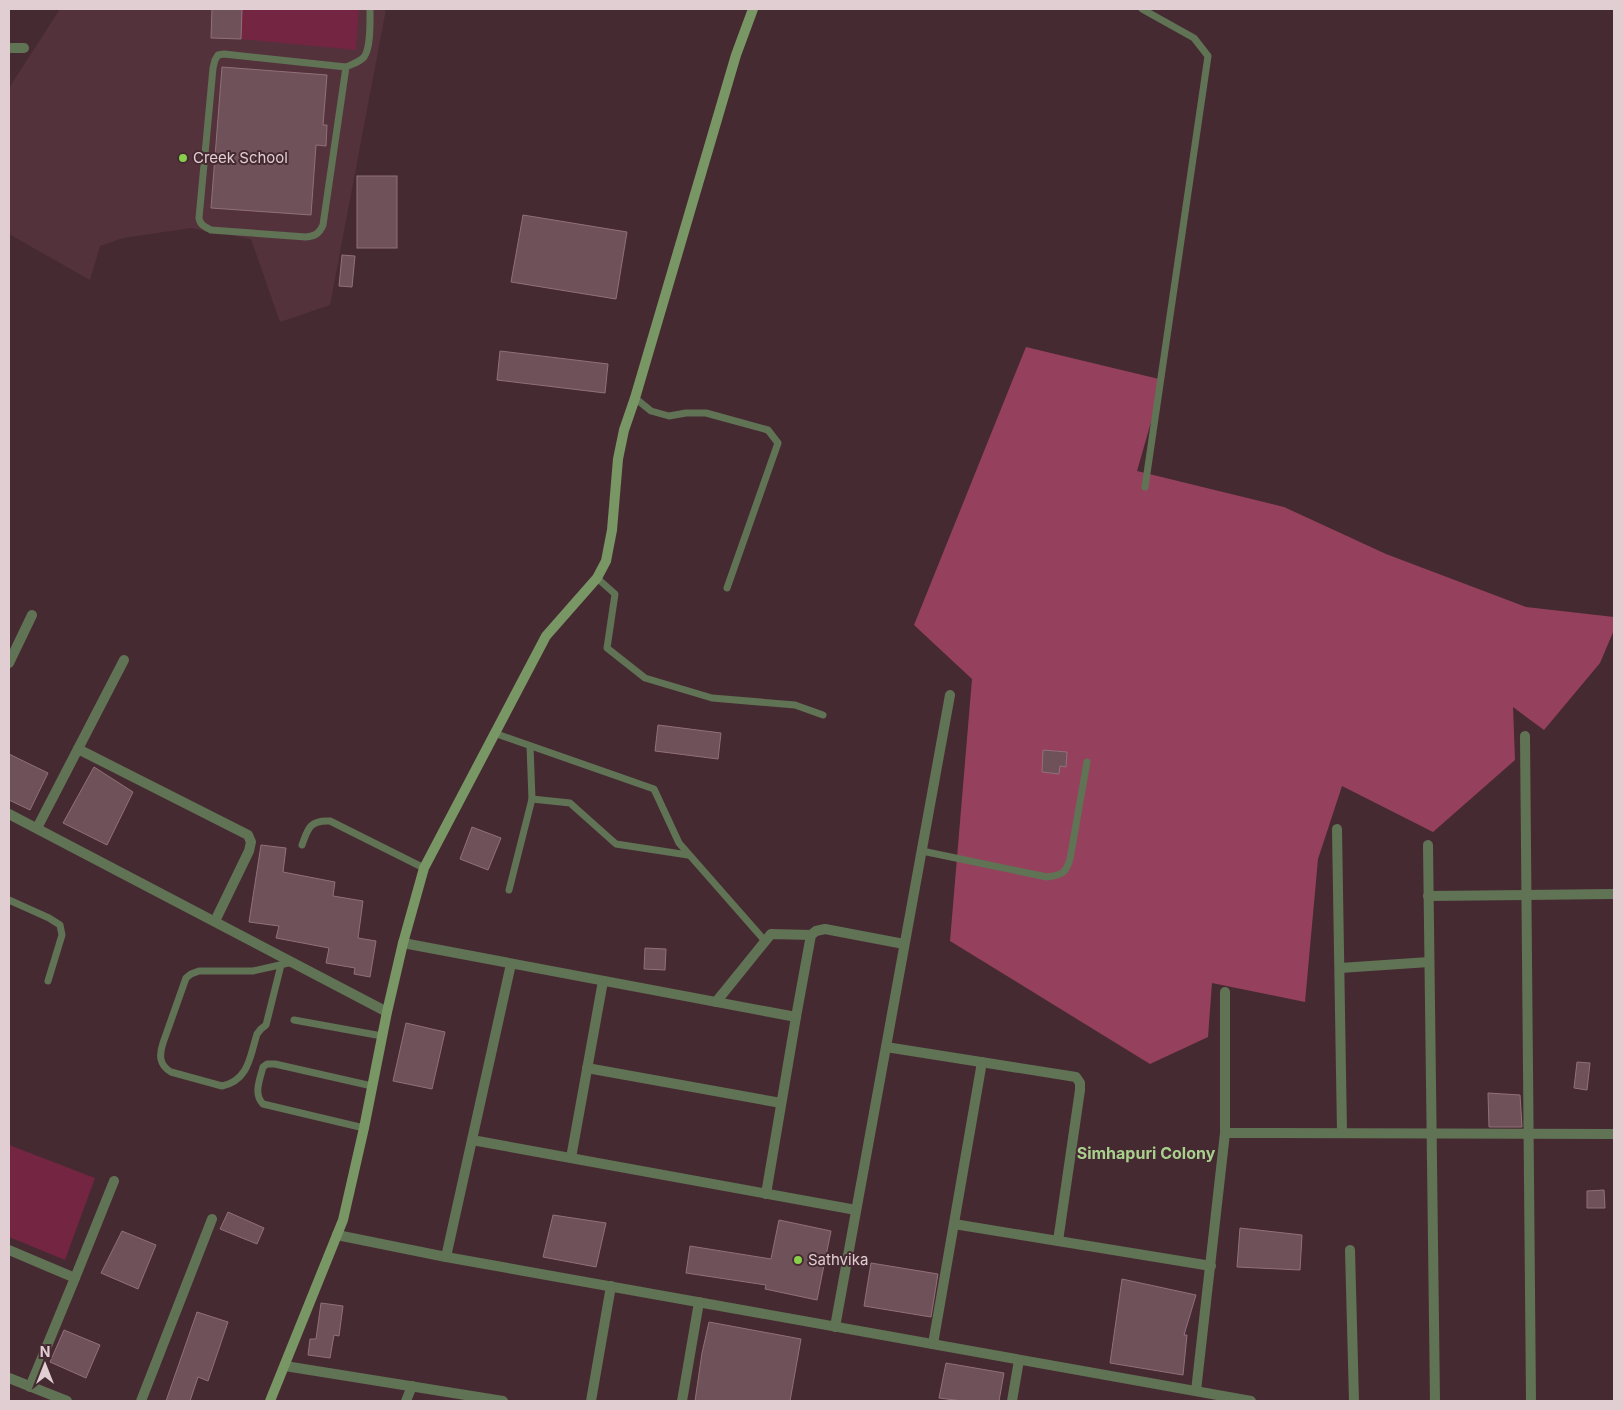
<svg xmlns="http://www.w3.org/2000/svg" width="1623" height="1410" viewBox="0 0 1623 1410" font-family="Inter,sans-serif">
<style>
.built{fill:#54323c}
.green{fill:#732542}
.forest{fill:#95415d}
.building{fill:#6f5159;stroke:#917079}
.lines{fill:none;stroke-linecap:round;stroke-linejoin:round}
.lane{stroke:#607354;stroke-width:7}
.street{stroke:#607354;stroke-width:10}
.secondary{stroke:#799764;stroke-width:10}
.poi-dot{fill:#87cf4a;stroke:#462a32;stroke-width:2}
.labels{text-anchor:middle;stroke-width:4;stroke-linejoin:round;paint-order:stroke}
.poi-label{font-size:15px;fill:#e1ced3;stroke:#462a32;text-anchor:start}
.neighbourhood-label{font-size:16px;font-weight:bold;fill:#a8d08d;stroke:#462a32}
</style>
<rect width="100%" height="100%" fill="#462a32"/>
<!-- built -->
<polygon class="built" points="60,9 386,9 330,305 280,322 251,239 191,228 123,238 100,246 90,280 9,234 9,88"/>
<!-- green -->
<g class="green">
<polygon points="242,9 359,9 356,50 241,39"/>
<polygon points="9,1145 95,1178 65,1260 9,1237"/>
</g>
<!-- forest -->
<polygon class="forest" points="1026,347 1163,380 1137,471 1284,507 1386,554 1526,607 1614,617 1614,630 1600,663 1544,730 1513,707 1515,760 1433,832 1342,786 1318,859 1305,1002 1212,983 1208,1037 1150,1064 950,941 972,679 914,625"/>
<!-- building -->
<g class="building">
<polygon points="212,9 242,9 241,39 211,38"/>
<polygon points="222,67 327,75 323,125 327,125 326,146 316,145 311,215 211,208"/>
<rect x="357" y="176" width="40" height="72"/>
<polygon points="523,215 627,232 616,299 511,282"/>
<polygon points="342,255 355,256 352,287 339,286"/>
<polygon points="500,351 608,364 605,393 497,380"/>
<polygon points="658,725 721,733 718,759 655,751"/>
<polygon points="1043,750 1067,752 1066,767 1060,766 1059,774 1042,772"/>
<polygon points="9,754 48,773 30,810 9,800"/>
<polygon points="94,767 133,792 107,845 63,823"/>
<polygon points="472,827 501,838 488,870 460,859"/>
<polygon points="261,845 286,848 283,872 335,882 333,896 363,901 358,938 376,941 370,977 354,974 355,968 326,963 329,948 276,938 279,926 249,922"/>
<polygon points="645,948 666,949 665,970 644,969"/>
<polygon points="406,1023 445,1032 432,1089 393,1081"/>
<polygon points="1577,1062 1590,1063 1587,1090 1574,1088"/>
<polygon points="1488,1093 1520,1095 1522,1127 1489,1127"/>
<polygon points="1604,1190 1605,1208 1587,1208 1587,1191"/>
<polygon points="228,1212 264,1228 257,1244 220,1229"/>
<polygon points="553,1215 606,1223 596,1267 543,1257"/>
<polygon points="779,1220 831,1231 817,1300 765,1289 766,1285 686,1273 690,1246 771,1259"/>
<polygon points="1240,1228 1302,1235 1300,1270 1237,1267"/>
<polygon points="122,1231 156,1245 138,1289 101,1273"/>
<polygon points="871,1263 938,1274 931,1317 864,1306"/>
<polygon points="1122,1279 1196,1295 1184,1335 1187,1335 1183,1375 1110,1363"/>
<polygon points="321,1303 343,1306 339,1336 334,1335 330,1358 308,1355 310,1339 316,1339"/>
<polygon points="197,1312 228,1322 208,1381 198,1377 190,1401 166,1401"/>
<polygon points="709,1322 801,1339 790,1401 695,1401 702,1353"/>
<polygon points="64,1330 100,1345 86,1378 50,1362"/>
<polygon points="946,1363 1004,1373 999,1401 962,1401 939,1398"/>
</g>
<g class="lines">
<!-- lane -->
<g class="lane">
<polyline points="1142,9 1194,38 1208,56 1145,487"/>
<path d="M346 67 323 225C319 234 315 236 306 237L211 230C205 227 200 225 199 218L213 68 215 60 218 55 224 54 346 67C352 64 360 62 364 57 371 48 370 21 370 9"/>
<polyline points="635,398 651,411 669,416 686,413 706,413 768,430 778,443 727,588"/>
<polyline points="597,578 615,594 607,648 645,678 712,698 795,705 823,715"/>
<polyline points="494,733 654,789 679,843 765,941"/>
<polyline points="532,799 570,803 616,844 688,855"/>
<path d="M302 845C308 828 310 820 330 821L424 868"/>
<path d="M922 851 1047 877C1062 875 1066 873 1070 859L1087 762"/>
<polyline points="509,890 532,799 530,746"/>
<polyline points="9,900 49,918 60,925 62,935 48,981"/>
<path d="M281 965 266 1025 261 1029 257 1034C250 1056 249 1080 222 1086L171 1072C159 1065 159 1055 163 1043L186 978 191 974 199 971H253L293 962"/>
<polyline points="294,1020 382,1036"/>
<path d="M364 1128 263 1104C253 1094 260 1079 263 1067L267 1064H275L372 1086"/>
</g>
<!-- street -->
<g class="street">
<polyline points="9,48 24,48"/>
<polyline points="9,663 32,615"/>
<polyline points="1525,736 1531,1401"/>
<polyline points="78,749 248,835 251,842 249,851 215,921"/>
<polyline points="9,814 387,1012"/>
<polyline points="37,828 124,660"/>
<polyline points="1337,829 1342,1133"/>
<polyline points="1428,845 1435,1401"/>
<polyline points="1428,896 1614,894"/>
<polyline points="403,943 796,1017"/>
<polyline points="1340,968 1429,962"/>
<polyline points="716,1002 771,934 811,935"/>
<polyline points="886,1047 1076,1077 1080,1083 1080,1090 1058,1241"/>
<polyline points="587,1068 781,1103"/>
<polyline points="1225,1133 1225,992"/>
<polyline points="472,1140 856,1210"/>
<polyline points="571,1158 603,981"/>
<polyline points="766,1194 796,1017 811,935 816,931 825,929 904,944"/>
<polyline points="954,1224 1211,1266"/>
<polyline points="337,1235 446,1257 1251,1401"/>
<polyline points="9,1250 75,1278 30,1387"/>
<polyline points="1350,1250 1354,1401"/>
<polyline points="446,1257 511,964"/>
<polyline points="75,1278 114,1181"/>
<polyline points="835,1327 950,695"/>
<polyline points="933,1344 982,1062"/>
<polyline points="285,1366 503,1401"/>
<polyline points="9,1378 67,1401"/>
<polyline points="1196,1391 1225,1133 1614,1134"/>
<polyline points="141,1401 212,1219"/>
<polyline points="406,1401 412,1386"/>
<polyline points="591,1401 611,1286"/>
<polyline points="682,1401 699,1302"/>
<polyline points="1012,1401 1019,1360"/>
</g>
<!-- secondary -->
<polyline class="secondary" points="270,1401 343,1220 364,1128 387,1012 403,943 424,868 546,636 597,578 606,561 612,530 618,459 624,430 635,398 736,55 753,9"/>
</g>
<!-- markers -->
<g class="poi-dot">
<circle cx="183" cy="158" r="5"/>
<circle cx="798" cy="1260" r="5"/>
</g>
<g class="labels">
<!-- poi labels -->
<g class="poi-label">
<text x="193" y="163">Creek School</text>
<text x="808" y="1265">Sathvika</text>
</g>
<!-- neighbourhood labels -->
<g class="neighbourhood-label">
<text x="1146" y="1159">Simhapuri Colony</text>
</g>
</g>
<!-- border -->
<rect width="1623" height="1410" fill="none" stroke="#e1ced3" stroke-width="20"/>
<!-- north arrow -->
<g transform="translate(45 1365)" stroke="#462a32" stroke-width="4" paint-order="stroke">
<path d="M0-4L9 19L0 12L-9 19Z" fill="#e1ced3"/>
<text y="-8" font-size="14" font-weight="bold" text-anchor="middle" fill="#e1ced3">N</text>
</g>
</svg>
